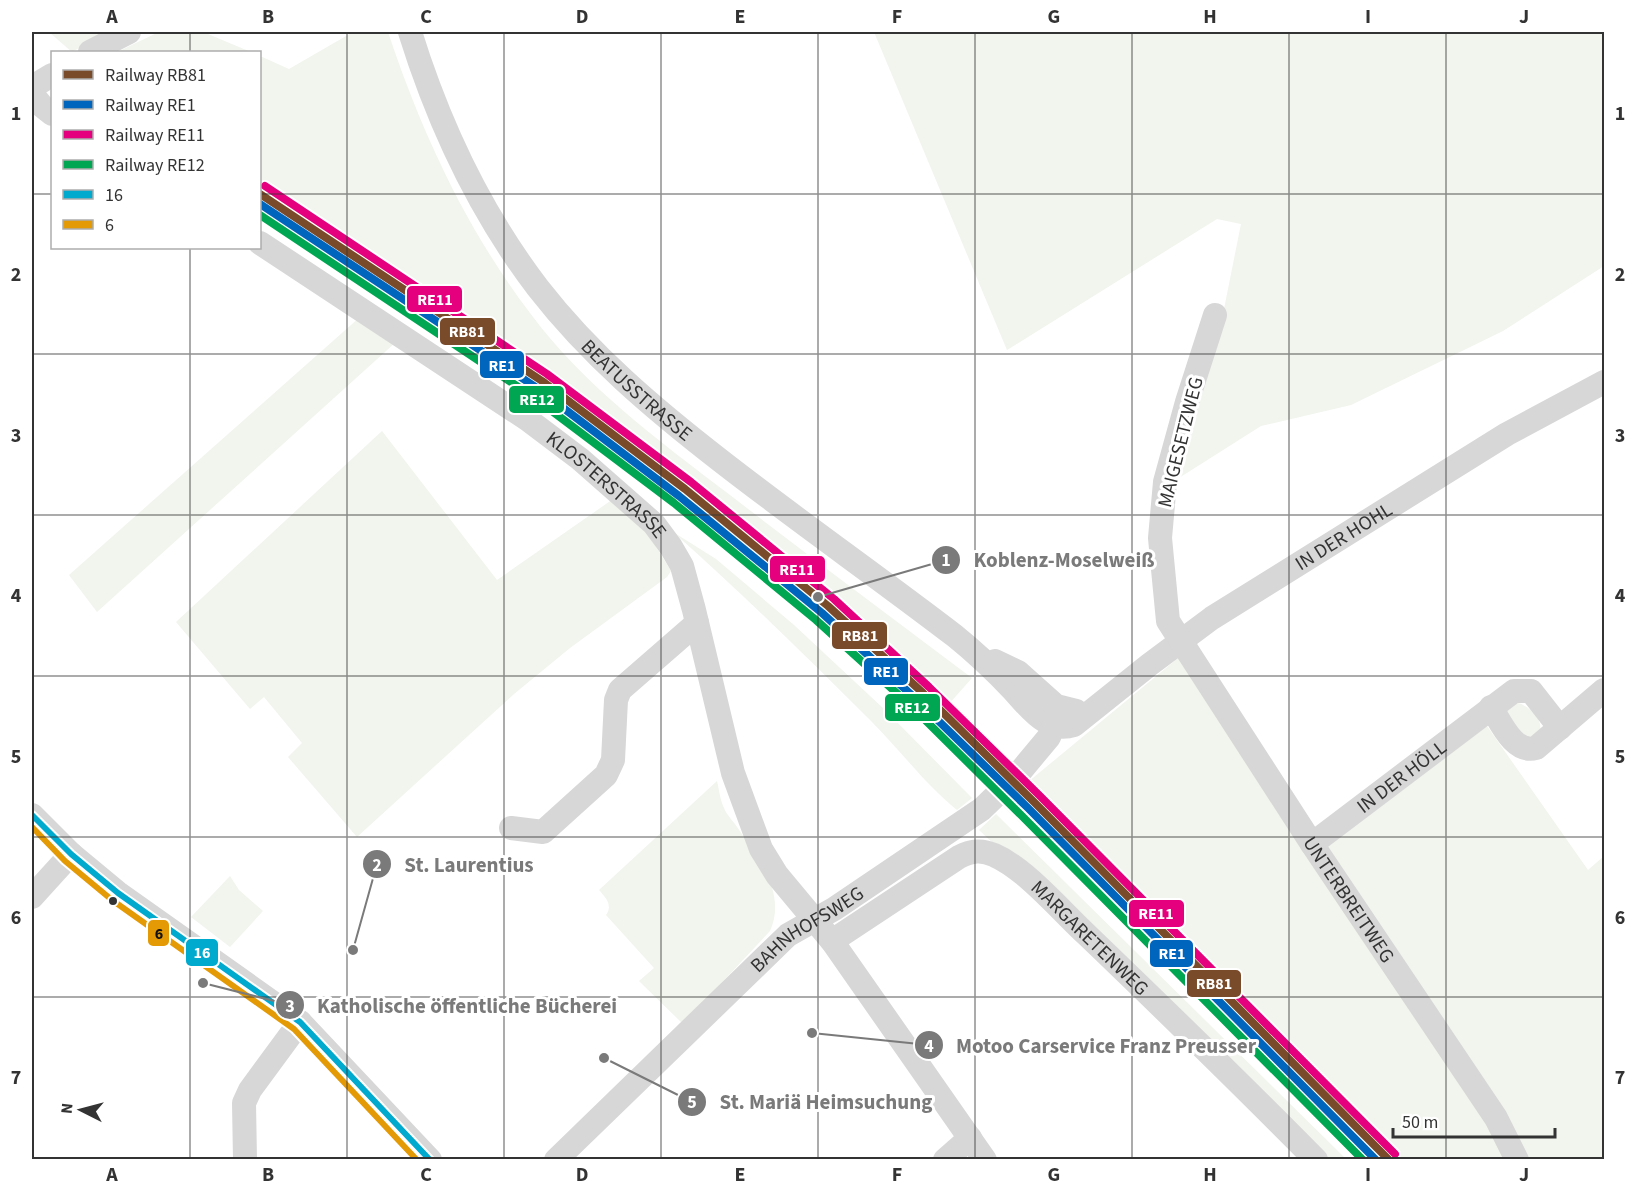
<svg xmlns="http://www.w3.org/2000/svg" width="1636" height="1191" viewBox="0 0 1636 1191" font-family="'Source Sans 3',sans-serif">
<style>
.green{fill:#f1f5ed}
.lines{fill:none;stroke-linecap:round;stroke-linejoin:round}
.minor{stroke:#d7d7d7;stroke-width:24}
.bus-1-casing{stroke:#fff;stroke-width:10}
.bus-2-casing{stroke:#fff;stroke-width:10}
.bus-1{stroke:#00a9ce;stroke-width:6}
.bus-2{stroke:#e39a05;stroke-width:6}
.rail-1-casing{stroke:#fff;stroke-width:12}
.rail-2-casing{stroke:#fff;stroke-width:12}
.rail-3-casing{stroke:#fff;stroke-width:12}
.rail-4-casing{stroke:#fff;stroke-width:12}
.rail-1{stroke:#7a4b2a;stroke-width:8}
.rail-2{stroke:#0065bd;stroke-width:8}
.rail-3{stroke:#e5007d;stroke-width:8}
.rail-4{stroke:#00a651;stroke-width:8}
.grid{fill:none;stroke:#333;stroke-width:1.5;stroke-opacity:0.55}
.bus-dot{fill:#333;stroke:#fff;stroke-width:2}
.labels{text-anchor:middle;stroke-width:6;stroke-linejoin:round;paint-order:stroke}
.street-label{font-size:20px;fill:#333;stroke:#fff}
.leader{fill:none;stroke:#7a7a7a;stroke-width:2}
.callout-dot{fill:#7a7a7a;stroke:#fff;stroke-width:2}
.mark-label{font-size:18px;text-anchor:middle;font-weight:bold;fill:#fff}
.callout-label{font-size:21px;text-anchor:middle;font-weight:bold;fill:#7a7a7a;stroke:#fff;stroke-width:6;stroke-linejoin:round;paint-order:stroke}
.line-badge{stroke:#fff;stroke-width:2}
.badge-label{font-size:16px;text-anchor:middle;font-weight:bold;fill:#fff}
.pale-badge-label{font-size:16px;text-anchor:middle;font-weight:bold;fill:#111}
.neatline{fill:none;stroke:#333;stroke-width:2}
.grid-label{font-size:20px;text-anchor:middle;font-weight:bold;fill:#333}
</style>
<rect width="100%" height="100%" fill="#fff"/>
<!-- green -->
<g class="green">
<polygon points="49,32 107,32 72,52"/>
<polygon points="159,32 203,32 251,52 117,52"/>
<path d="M353 32H388C421 131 466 229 530 313 584 386 658 440 730 495 810 557 891 617 972 678L948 705 892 654 745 529 577 400 427 300 260 184V56L289 69Z"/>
<polygon points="874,32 1604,32 1604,266 1503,331 1351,405 1261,426 1171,483 1224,309 1241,224 1217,219 1007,350"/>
<polygon points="360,317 396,342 97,612 69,575"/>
<polygon points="382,431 497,580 616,497 642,524 671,571 667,577 570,648 514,694 357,837 288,757 302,743 264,697 250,709 176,622"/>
<path d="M673 532 716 559 794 625 884 709 972 798 957 810C925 784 900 750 871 721 806 656 742 593 673 532Z"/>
<polygon points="1183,654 1312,858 1487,726 1588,870 1604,856 1604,1159 1400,1159 1028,782"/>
<path d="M1518 703C1527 705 1543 719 1540 730 1539 733 1535 736 1533 738L1522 737 1502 707Z"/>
<path d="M717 781C719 789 720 800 724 808 726 814 733 821 737 827 758 858 787 893 770 931L683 1024 639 981 654 968 606 915C613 905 606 898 599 890Z"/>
<polygon points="1016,794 1380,1159 1366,1159 1003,806"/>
<polygon points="996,814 1346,1159 1326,1159 979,830"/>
<polygon points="230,876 239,890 263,911 230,947 191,917"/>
</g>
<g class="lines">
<!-- minor -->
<g class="minor">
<path id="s1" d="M410 32C438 122 480 212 538 288 590 355 654 409 721 461 798 521 878 577 955 636 976 653 995 671 1013 690 1023 701 1033 714 1045 721 1054 727 1064 728 1074 725L1149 665 1212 618 1507 434 1604 382"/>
<polyline points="90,52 129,32"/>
<polyline points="32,87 52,75"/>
<polyline points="32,94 42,106 52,114"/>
<path id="s2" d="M260 243 527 419 580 459 654 524 671 547 682 566 694 610 733 773 761 849 777 875 832 941 985 1160"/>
<path id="s3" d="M1215 315 1187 402 1165 482 1160 538 1168 621 1312 844 1496 1118 1517 1160"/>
<polyline points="995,661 1018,672 1056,706 1076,711"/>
<path d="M1491 707C1501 723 1514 754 1536 748L1604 690"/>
<polyline points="32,815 71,854 118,893 300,1022 430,1160"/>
<polyline points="511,828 543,832 606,775 613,760 616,700 620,690 697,623"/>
<path id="s4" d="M1312 844 1514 691H1531L1560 728"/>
<polyline points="32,897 71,854"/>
<path id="s5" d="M832 941 959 857C971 851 981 849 994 855 1026 869 1061 911 1087 935 1164 1009 1241 1084 1316 1160"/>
<polyline points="245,1160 244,1103 250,1090 300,1022"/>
<path id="s6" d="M556 1160 788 935 834 909 982 809 1019 773 1049 737 1061 708"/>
<polyline points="945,1160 970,1138"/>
</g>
<defs>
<polyline id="bus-1" points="32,815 71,854 118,893 300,1022 430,1160"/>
<polyline id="bus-2" points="32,827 65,861 112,900 294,1029 417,1160"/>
</defs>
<!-- bus-1 casing -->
<use href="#bus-1" class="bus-1-casing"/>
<!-- bus-2 casing -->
<use href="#bus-2" class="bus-2-casing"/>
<!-- bus-1 -->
<use href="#bus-1" class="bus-1"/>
<!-- bus-2 -->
<use href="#bus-2" class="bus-2"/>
<defs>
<polyline id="rail-1" points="260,194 542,381 685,489 828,606 923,693 1034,802 1389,1160"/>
<polyline id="rail-2" points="260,204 537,388 679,496 822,613 917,700 1028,808 1376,1160"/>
<polyline id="rail-3" points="265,186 547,374 691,482 834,599 929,687 1040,796 1395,1154"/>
<polyline id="rail-4" points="260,215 532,396 674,503 816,620 911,706 1021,815 1363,1160"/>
</defs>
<!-- rail-1 casing -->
<use href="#rail-1" class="rail-1-casing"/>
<!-- rail-2 casing -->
<use href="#rail-2" class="rail-2-casing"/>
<!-- rail-3 casing -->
<use href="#rail-3" class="rail-3-casing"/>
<!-- rail-4 casing -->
<use href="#rail-4" class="rail-4-casing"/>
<!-- rail-1 -->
<use href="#rail-1" class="rail-1"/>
<!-- rail-2 -->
<use href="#rail-2" class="rail-2"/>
<!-- rail-3 -->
<use href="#rail-3" class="rail-3"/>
<!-- rail-4 -->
<use href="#rail-4" class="rail-4"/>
</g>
<!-- grid -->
<path class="grid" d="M190 32V52M347 32V1160M504 32V1160M661 32V1160M818 32V1160M975 32V1160M1132 32V1160M1289 32V1160M1446 32V1160M32 194H52M260 194H1604M190 248V1160M32 354H1604M32 515H1604M32 676H1604M32 837H1604M32 997H1604"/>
<!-- markers -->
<circle class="bus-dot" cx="113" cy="901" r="5"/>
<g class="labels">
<!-- street labels -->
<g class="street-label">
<text dy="7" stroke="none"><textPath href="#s1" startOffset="430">BEATUSSTRASSE</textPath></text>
<text transform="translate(1180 442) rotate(-76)" y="7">MAIGESETZWEG</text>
<text dy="7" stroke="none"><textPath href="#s2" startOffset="423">KLOSTERSTRASSE</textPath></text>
<text dy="7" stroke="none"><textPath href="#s1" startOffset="1316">IN DER HOHL</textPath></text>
<text dy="7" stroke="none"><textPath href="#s4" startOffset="112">IN DER HÖLL</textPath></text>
<text dy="7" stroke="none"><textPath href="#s3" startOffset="646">UNTERBREITWEG</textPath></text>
<text dy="7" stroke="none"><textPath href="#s6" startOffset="342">BAHNHOFSWEG</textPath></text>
<text dy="7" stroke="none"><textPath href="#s5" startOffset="316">MARGARETENWEG</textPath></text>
</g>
</g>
<!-- callouts -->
<path class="leader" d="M818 597L946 560M353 950L377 864M203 983L290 1005M812 1033L929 1045M604 1058L692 1102"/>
<g class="callout-dot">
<circle cx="818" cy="597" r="6"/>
<circle cx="353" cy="950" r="6"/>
<circle cx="203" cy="983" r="6"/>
<circle cx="812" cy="1033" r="6"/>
<circle cx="604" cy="1058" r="6"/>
<circle cx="946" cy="560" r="15"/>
<circle cx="377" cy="864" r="15"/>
<circle cx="290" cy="1005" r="15"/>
<circle cx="929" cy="1045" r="15"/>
<circle cx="692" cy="1102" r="15"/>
</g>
<g class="mark-label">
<text x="946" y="566">1</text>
<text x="377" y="871">2</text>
<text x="290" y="1012">3</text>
<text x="929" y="1052">4</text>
<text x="692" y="1108">5</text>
</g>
<g class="callout-label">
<text x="1064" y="567">Koblenz-Moselweiß</text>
<text x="469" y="872">St. Laurentius</text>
<text x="467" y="1013">Katholische öffentliche Bücherei</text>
<text x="1106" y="1053">Motoo Carservice Franz Preusser</text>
<text x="826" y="1109">St. Mariä Heimsuchung</text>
</g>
<g class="line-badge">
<rect x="406" y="285" width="57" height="28" rx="6" fill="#e5007d"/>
<rect x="439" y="317" width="57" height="29" rx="6" fill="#7a4b2a"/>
<rect x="479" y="350" width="46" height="29" rx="6" fill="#0065bd"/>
<rect x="508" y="385" width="57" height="29" rx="6" fill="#00a651"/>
<rect x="769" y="555" width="57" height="28" rx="6" fill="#e5007d"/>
<rect x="831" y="621" width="57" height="29" rx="6" fill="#7a4b2a"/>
<rect x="863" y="657" width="46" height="29" rx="6" fill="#0065bd"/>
<rect x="884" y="693" width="57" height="29" rx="6" fill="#00a651"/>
<rect x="1128" y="899" width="57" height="29" rx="6" fill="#e5007d"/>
<rect x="147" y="919" width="23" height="28" rx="6" fill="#e39a05"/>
<rect x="185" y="938" width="34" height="29" rx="6" fill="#00a9ce"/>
<rect x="1149" y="939" width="45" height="29" rx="6" fill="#0065bd"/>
<rect x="1186" y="969" width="56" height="29" rx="6" fill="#7a4b2a"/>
</g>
<g class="badge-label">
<text x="435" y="305">RE11</text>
<text x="467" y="337">RB81</text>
<text x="502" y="371">RE1</text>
<text x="537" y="405">RE12</text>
<text x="797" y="575">RE11</text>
<text x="860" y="641">RB81</text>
<text x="886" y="677">RE1</text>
<text x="912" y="713">RE12</text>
<text x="1156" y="919">RE11</text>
<text x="202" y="958">16</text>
<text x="1172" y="959">RE1</text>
<text x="1214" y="989">RB81</text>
</g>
<g class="pale-badge-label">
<text x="159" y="939">6</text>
</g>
<!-- border -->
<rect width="1636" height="1191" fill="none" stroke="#ffffff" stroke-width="66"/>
<!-- legend -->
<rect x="51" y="51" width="210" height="198" fill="#ffffff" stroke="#adadad" stroke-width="1.5"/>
<rect x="63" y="70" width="30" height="9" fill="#7a4b2a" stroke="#adadad" stroke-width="1.5"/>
<text x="105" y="81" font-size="18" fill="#333333">Railway RB81</text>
<rect x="63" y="100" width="30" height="9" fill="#0065bd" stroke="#adadad" stroke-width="1.5"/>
<text x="105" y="111" font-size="18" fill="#333333">Railway RE1</text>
<rect x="63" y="130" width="30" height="9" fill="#e5007d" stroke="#adadad" stroke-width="1.5"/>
<text x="105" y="141" font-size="18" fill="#333333">Railway RE11</text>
<rect x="63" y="160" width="30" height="9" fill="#00a651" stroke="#adadad" stroke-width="1.5"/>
<text x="105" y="171" font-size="18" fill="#333333">Railway RE12</text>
<rect x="63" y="190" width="30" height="9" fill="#00a9ce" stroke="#adadad" stroke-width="1.5"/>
<text x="105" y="201" font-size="18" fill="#333333">16</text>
<rect x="63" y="220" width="30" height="9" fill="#e39a05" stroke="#adadad" stroke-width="1.5"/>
<text x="105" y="231" font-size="18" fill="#333333">6</text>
<!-- north arrow -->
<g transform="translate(81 1110) rotate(276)" stroke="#ffffff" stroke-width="4.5" paint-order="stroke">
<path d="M0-4.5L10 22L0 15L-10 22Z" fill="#333333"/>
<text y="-9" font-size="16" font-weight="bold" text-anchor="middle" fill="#333333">N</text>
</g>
<!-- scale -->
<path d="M1393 1128v9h162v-9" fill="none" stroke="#333333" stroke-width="3"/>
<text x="1402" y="1128" font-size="18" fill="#333333" stroke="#ffffff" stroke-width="4.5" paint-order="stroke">50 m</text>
<rect x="33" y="33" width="1570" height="1125" class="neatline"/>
<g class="grid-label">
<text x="112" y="23">A</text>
<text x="268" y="23">B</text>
<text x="426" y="23">C</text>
<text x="582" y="23">D</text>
<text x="740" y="23">E</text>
<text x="897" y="23">F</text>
<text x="1054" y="23">G</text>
<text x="1210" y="23">H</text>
<text x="1368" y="23">I</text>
<text x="1524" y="23">J</text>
<text x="16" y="120">1</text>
<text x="1620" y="120">1</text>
<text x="16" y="281">2</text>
<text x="1620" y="281">2</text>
<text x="16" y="442">3</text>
<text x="1620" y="442">3</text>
<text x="16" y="602">4</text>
<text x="1620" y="602">4</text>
<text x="16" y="763">5</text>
<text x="1620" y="763">5</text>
<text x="16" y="924">6</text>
<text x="1620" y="924">6</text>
<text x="16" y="1084">7</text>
<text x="1620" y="1084">7</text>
<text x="112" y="1181">A</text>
<text x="268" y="1181">B</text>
<text x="426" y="1181">C</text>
<text x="582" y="1181">D</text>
<text x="740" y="1181">E</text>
<text x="897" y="1181">F</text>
<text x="1054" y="1181">G</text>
<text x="1210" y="1181">H</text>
<text x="1368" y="1181">I</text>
<text x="1524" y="1181">J</text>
</g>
</svg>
